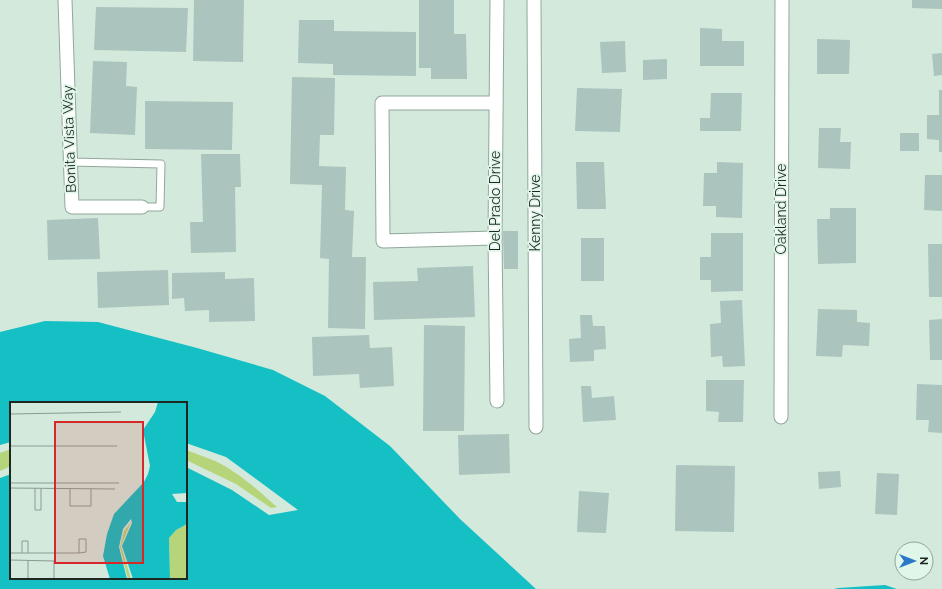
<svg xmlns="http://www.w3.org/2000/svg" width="942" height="589" viewBox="0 0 942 589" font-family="Raleway,sans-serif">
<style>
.green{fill:#b6d47a}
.water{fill:#14c0c4}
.building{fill:#abc4be}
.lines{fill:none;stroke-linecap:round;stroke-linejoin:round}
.lane-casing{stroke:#92a79b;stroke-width:9}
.street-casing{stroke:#92a79b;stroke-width:15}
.lane{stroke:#fff;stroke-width:7}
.street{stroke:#fff;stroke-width:13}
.labels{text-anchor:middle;stroke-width:3.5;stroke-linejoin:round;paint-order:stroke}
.street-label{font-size:14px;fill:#1f2722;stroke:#e0f6e9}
.inset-road{fill:none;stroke:#8b9b92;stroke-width:1}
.view{fill:#d62828;fill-opacity:0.15;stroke:#d62828;stroke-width:2}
.inset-edge{fill:none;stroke:#1f2722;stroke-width:2}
</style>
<rect width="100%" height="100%" fill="#d3e9dc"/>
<!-- green -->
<g class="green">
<polygon points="11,449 11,466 0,471 0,453"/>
<path d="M186 450C196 454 206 457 215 461 237 471 259 491 277 507L271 508 236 484 186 460Z"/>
</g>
<!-- water -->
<g class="water">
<polygon points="45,321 98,322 197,348 273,370 325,396 390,446 460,519 536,589 0,589 0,478 11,474 11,578 186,578 186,467 232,490 269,515 298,510 226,457 186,443 186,403 11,403 11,442 0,445 0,332"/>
<polygon points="885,585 897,589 834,589 838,588"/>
</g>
<!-- building -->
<g class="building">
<polygon points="194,0 244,0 243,62 193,61"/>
<polygon points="419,0 454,0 454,34 466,34 467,79 431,79 431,68 419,68"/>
<polygon points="912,0 942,0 942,9 912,8"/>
<polygon points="96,7 188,8 186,52 94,50"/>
<polygon points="299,20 334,20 334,31 416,32 416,76 333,75 333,64 298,63"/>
<polygon points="700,28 722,29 722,41 744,41 744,66 700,66"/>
<polygon points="817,39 850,40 849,74 817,74"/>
<polygon points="625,41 626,72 602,73 600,42"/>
<polygon points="942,53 942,75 934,76 932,54"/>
<polygon points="667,59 667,79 643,80 643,60"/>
<polygon points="93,61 127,62 126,86 137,87 135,135 90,133"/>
<polygon points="292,77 335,78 334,135 320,135 319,166 346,167 345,210 354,211 352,257 366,257 365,329 328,328 329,259 320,258 322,185 290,184"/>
<polygon points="577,88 622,89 620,132 575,131"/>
<polygon points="939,90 942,90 942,152 939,152 939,140 927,139 927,115 939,115"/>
<polygon points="711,93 742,93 741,131 700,131 700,118 710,118"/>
<polygon points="145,101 233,102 232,150 145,149"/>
<polygon points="819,128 841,128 840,142 851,142 850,169 818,168"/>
<rect x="900" y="133" width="19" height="18"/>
<polygon points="201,154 240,154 241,187 235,187 236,252 191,253 190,222 203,222"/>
<polygon points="576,162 604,162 606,209 577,209"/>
<polygon points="717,162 743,163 742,218 716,217 716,206 703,206 704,173 717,173"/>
<polygon points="925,175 942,175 942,211 924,210"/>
<polygon points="830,208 856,208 856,263 818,264 817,219 830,219"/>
<polygon points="98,218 100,259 48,260 47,220"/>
<polygon points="503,231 518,231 518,269 504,269"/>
<polygon points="711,233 743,233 743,291 711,292 711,280 700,280 700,257 711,257"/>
<rect x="581" y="238" width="23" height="43"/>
<polygon points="928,244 942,244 942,297 929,297"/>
<polygon points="473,266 475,317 374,320 373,282 418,281 417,268"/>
<polygon points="168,270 169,305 98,308 97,272"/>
<polygon points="225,272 225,279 254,278 255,321 209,322 209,310 185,311 184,298 172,299 172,273"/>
<polygon points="742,300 745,366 723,367 722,356 711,357 710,324 721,323 720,301"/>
<polygon points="818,309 857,310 857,322 870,323 869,346 843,345 842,357 816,356"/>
<polygon points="580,315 592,315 593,326 605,326 606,349 594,350 594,361 570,362 569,339 581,338"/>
<polygon points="942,319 942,360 930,360 929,320"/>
<polygon points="424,325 465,326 464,431 423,431"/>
<polygon points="369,335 370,348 392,347 394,386 360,388 359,374 313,376 312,337"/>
<polygon points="706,380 744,380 743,422 718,422 719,412 706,411"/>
<polygon points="917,384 942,385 942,433 928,432 929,420 916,420"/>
<polygon points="581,386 591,386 592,398 614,396 616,420 583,422"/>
<polygon points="509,434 510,473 459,475 458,435"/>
<polygon points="676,465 735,466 734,532 675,531"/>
<polygon points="840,471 841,487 819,489 818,472"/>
<polygon points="877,473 899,474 897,515 875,514"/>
<polygon points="579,491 609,493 606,533 577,532"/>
</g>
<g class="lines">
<defs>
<polyline id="lane" points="70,162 161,164 160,207 142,207"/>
<g id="street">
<polyline points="65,0 72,207 142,207"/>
<polyline points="497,0 495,238 497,401"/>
<polyline points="534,0 536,427"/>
<polyline points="495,238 383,241 382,103 496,103"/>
<polyline points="781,417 782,0"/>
</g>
</defs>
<!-- lane casing -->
<use href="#lane" class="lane-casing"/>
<!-- street casing -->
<use href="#street" class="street-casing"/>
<!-- lane -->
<use href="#lane" class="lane"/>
<!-- street -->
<use href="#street" class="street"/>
</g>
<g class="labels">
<!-- street labels -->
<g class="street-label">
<text transform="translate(69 139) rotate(-92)" y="5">Bonita Vista Way</text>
<text transform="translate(495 201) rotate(-90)" y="5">Del Prado Drive</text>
<text transform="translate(781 209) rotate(-90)" y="5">Oakland Drive</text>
<text transform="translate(535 213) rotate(-90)" y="5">Kenny Drive</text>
</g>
</g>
<!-- overview -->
<g transform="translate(10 402)">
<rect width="177" height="177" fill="#d3e9dc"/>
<path d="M121 120 111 144 121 177H118L110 145 114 129ZM177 122V177H160L159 136 166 128Z" fill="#b6d47a"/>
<path d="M148 0H177V91L162 92 167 100H177V122L166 128 159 136 160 177H123L112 144 122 121 121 117 113 127 109 145 117 177H100L93 154 97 132 104 112 134 80 138 72 140 64 133 28 145 10Z" fill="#14c0c4"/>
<path class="inset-road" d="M0 12 111 10M0 46V44H107M0 81H109M0 86 105 87M25 86V108H31V86M60 87V104H81V87M0 151H69L76 150V137H69V151M12 151V139H18V151M0 158 44 159V177M18 177V158"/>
<path class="view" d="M45 20H133V161H45Z"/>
<rect width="177" height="177" class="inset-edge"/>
</g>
<!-- north arrow -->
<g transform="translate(914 561) rotate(90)"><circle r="19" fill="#e0f6e9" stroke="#93a399"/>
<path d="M0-3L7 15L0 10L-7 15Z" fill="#2b78c8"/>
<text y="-6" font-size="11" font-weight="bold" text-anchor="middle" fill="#1f2722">N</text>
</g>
</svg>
